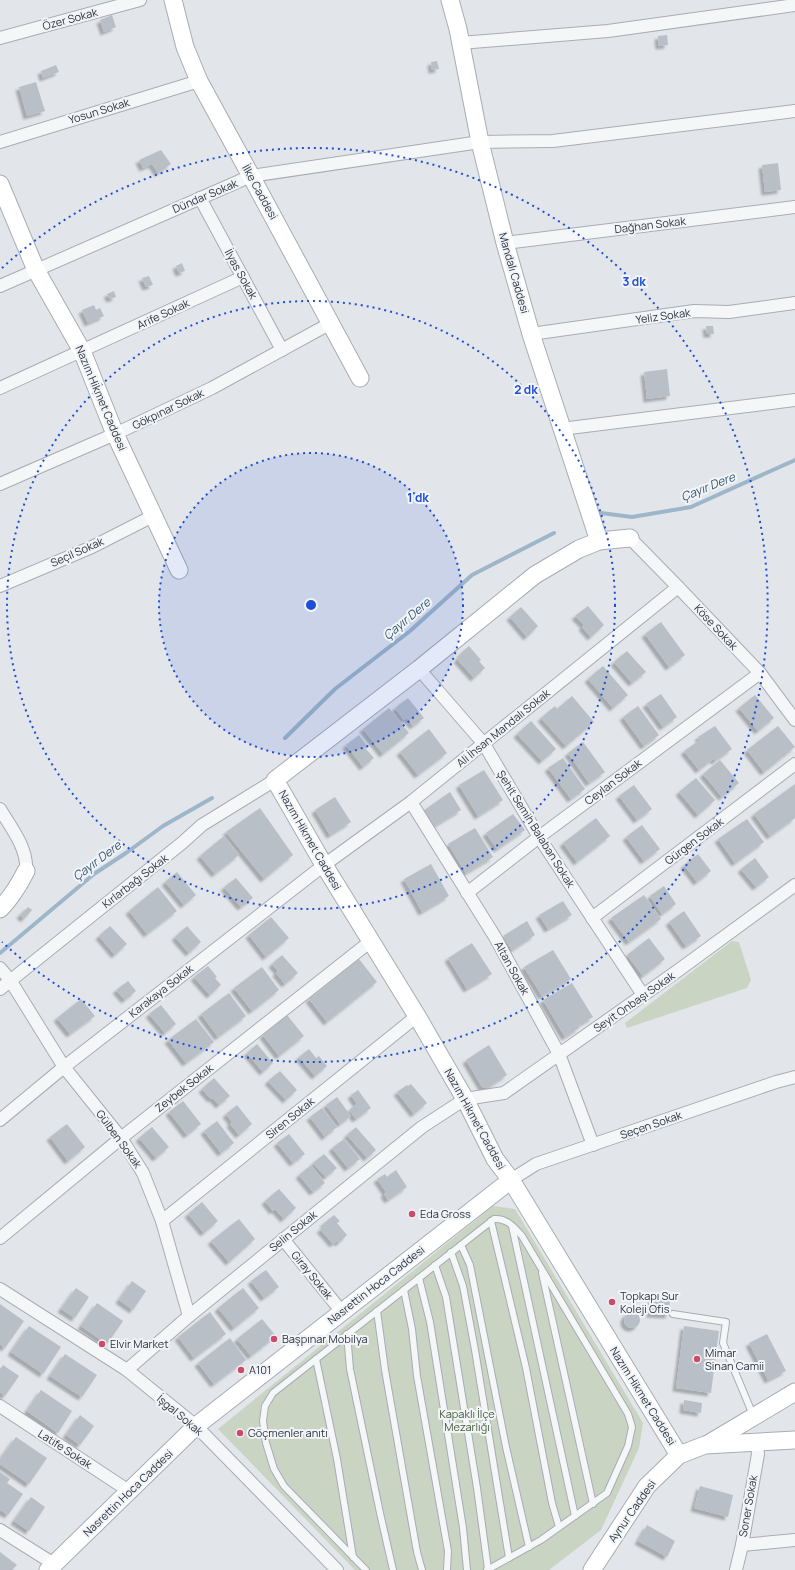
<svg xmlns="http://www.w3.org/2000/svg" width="795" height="1570" viewBox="0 0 795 1570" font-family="Manrope,sans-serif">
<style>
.green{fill:#c9d4c3}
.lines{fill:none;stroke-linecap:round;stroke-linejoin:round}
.stream{stroke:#9eb6c9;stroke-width:4}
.building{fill:#b9bfc7;filter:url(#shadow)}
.lane-casing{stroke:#a7adb4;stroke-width:8}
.street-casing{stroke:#a7adb4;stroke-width:14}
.secondary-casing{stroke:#a7adb4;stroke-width:19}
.lane{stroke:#f5f6f8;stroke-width:6}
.street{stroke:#f5f6f8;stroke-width:12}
.secondary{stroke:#fff;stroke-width:17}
.ring{fill:none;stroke:#1d4ed8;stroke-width:2;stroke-dasharray:2 4}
.poi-dot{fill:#cb4b69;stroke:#f2f4f7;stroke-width:1.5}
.labels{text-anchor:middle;stroke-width:4;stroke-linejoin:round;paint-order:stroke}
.street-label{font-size:11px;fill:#2a3541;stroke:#f2f4f7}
.poi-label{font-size:11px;fill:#2a3541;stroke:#f2f4f7;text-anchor:start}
.park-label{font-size:11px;fill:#425d38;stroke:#f2f4f7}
.water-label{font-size:12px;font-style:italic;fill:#355774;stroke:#f2f4f7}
.centre{fill:#1d4ed8;stroke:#f2f4f7;stroke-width:2}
.ring-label{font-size:12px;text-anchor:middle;font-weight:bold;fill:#1d4ed8;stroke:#f2f4f7;stroke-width:4;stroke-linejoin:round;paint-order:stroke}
</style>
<defs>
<filter id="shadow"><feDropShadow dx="-3.5" dy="3.5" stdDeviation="1" flood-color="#0004"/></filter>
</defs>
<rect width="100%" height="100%" fill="#e2e6ea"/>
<!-- green -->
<g class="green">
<polygon points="732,941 739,942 751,980 747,988 627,1028 625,1023"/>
<polygon points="493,1206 515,1209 643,1423 639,1448 601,1530 549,1570 355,1570 218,1429"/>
</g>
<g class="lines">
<!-- stream -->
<g class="stream">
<polyline points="601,513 632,517 691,507 795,460"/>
<polyline points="285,738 335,689 410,631 472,575 554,533"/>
<polyline points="0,953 94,874 126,853 163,826 212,798"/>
</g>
</g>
<!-- building -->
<g class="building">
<polygon points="112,15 116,27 104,32 100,20"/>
<polygon points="667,35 668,45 659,46 658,36"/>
<polygon points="437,61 439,69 432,70 431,62"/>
<polygon points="56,65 59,72 43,78 41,71"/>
<polygon points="36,82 45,111 27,116 19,87"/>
<polygon points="161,150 171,164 158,173 152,164 143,168 139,160"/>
<polygon points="778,163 781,190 765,192 762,165"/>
<polygon points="182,263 185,271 179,273 176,266"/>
<polygon points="149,276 153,285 146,287 142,278"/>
<polygon points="114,291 116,297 110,299 107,294"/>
<polygon points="94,305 96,310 100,308 104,316 88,323 82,310"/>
<polygon points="706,326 713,326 714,334 707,334"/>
<polygon points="667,369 670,396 647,399 644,372"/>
<polygon points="588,606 604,625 591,637 582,627 584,625 575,616"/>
<polygon points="521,607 538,626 527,637 510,617"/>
<polygon points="661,622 685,655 669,667 645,634"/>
<polygon points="469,646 481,660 479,661 485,668 474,678 457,659 461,655 460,654"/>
<polygon points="627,651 646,672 632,683 614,662"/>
<polygon points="603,666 628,695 613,708 588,679"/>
<polygon points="661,694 677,717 663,727 646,704"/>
<polygon points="755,695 774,718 758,731 739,708"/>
<polygon points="572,696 594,722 566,746 541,718 555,706 557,709"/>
<polygon points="408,698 424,718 413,726 407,718 404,720 395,708"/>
<polygon points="638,706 659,735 644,746 623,717"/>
<polygon points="389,708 409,733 383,754 363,729"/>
<polygon points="531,721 556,749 542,761 517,734"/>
<polygon points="715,726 732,749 715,761 713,759 699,770 684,751 700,740 698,737"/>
<polygon points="778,726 795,747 764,772 747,750"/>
<polygon points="429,729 447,753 418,775 400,752"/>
<polygon points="359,735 368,747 366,749 374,758 363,767 346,745"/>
<polygon points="583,742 605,772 589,783 568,753"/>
<polygon points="563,758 585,789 571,799 548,768"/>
<polygon points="720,760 739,783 722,797 703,774"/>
<polygon points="484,770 503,800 478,816 459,785"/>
<polygon points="696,778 715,800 698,815 679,792"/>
<polygon points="795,784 795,818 770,836 754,814"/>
<polygon points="634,785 652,809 637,820 619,796"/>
<polygon points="450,792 461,810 433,827 423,811"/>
<polygon points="335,797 351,822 330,835 315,810"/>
<polygon points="260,808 293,855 264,879 226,832"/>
<polygon points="513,814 525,830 497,849 486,833"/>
<polygon points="596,818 610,836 577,862 563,843"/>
<polygon points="747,819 764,842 735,863 718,839"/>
<polygon points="642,825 660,849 644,861 626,837"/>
<polygon points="475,828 493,857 466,873 448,844"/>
<polygon points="224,836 239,855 215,874 200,856"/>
<polygon points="698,854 711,871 697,882 684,865"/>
<polygon points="755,858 769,877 756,887 741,869"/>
<polygon points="431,864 449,896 422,912 404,879"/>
<polygon points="177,872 196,895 184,905 165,882"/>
<polygon points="236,878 253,898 241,907 224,887"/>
<polygon points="664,886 676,904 662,914 650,896"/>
<polygon points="158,887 177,911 147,934 129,911"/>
<polygon points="644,895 661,919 629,942 611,918"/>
<polygon points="563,901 572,915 548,929 539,915"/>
<polygon points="28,907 32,910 24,919 20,915"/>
<polygon points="684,911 701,936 686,946 669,922"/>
<polygon points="271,917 289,938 266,957 249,935"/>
<polygon points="527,921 535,935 512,950 503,936"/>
<polygon points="110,926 127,944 115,955 99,936"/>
<polygon points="187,926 201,942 189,953 175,937"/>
<polygon points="649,938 665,959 643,976 627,955"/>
<polygon points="472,943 492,974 467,989 448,958"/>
<polygon points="553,950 571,979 542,996 524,967"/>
<polygon points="282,955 298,973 285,984 276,973 278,971 272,964"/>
<polygon points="359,959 377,982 327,1022 309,999"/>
<polygon points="208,966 217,977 215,978 221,985 210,995 194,977"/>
<polygon points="262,967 279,990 252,1011 234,988"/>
<polygon points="128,981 136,991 125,1000 116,990"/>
<polygon points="572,983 593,1017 578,1026 579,1028 565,1037 543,1000"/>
<polygon points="229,993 246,1016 218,1037 201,1014"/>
<polygon points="81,999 95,1016 70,1034 57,1018"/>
<polygon points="161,1005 176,1024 165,1033 149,1014"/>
<polygon points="287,1015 304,1036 279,1056 263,1035"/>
<polygon points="196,1019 214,1042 186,1063 168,1040"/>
<polygon points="257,1044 273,1063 263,1072 247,1053"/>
<polygon points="489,1045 507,1075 487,1088 482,1087 466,1060"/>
<polygon points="309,1049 316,1058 319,1056 327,1066 315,1076 299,1057"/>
<polygon points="280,1071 297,1090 286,1100 268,1081"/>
<polygon points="214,1078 230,1096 219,1105 213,1098 211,1099 202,1089"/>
<polygon points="411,1084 427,1103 414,1114 397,1092 407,1085 408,1086"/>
<polygon points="358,1090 371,1108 356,1119 349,1110 357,1104 351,1095"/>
<polygon points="337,1097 351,1116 340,1124 326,1105"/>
<polygon points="183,1101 201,1124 187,1135 169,1112"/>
<polygon points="237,1105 252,1124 239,1135 230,1124 232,1122 226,1114"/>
<polygon points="322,1108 337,1127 325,1137 310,1117"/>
<polygon points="217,1121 234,1143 221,1153 204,1131"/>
<polygon points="67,1124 85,1147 68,1161 50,1137"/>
<polygon points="152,1127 169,1147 156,1158 139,1138"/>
<polygon points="356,1127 376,1150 367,1158 347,1135"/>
<polygon points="289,1134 305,1154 293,1163 277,1143"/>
<polygon points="344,1139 360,1159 348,1168 332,1148"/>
<polygon points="324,1154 337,1168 326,1177 313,1163"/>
<polygon points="311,1165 325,1183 313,1192 299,1175"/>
<polygon points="396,1170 407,1187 388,1200 384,1194 386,1192 377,1179 385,1174 387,1177"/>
<polygon points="279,1189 296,1208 284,1219 275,1209 273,1211 265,1201"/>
<polygon points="202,1202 218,1221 204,1233 188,1214"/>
<polygon points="334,1215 340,1221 337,1223 347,1235 339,1243 337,1241 333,1244 320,1229 325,1226 323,1224"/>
<polygon points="239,1219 255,1239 229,1262 211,1241"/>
<polygon points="266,1270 279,1287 264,1298 251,1281"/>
<polygon points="132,1281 146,1291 133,1310 119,1300"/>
<polygon points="76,1288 89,1297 75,1318 61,1309"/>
<polygon points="243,1288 259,1308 234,1328 218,1308"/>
<polygon points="652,1298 670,1299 669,1315 650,1314"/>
<polygon points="97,1303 123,1321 107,1344 81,1326"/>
<polygon points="0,1304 24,1321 5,1348 0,1344"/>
<circle cx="632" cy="1320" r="8"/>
<polygon points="210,1312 226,1334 194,1358 178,1337"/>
<polygon points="262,1319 276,1336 251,1356 237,1339"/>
<polygon points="29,1326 61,1347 43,1374 11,1352"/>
<polygon points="684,1326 719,1331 711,1393 676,1388"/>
<polygon points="767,1334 786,1371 768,1380 749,1343"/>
<polygon points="230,1338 246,1360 214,1384 198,1363"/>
<polygon points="65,1354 97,1375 82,1397 50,1376"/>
<polygon points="3,1365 19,1376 5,1396 0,1392 0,1369"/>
<polygon points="41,1390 72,1411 58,1433 27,1411"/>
<polygon points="684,1400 702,1403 701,1413 683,1410"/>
<polygon points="80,1415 94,1426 80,1445 66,1435"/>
<polygon points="16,1437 47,1458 29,1484 0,1464 0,1459"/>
<polygon points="0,1472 10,1479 7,1483 23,1494 8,1515 0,1510"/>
<polygon points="700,1486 733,1495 728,1517 694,1508"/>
<polygon points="31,1497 45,1507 29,1531 14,1521"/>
<polygon points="647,1525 675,1541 667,1557 638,1541"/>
<polygon points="0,1552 17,1565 12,1570 0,1570"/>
</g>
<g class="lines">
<defs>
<g id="lane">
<polyline points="491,1221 526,1368 552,1503 559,1527"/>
<polyline points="512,1226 575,1516"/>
<polyline points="461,1245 470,1265 506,1447 529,1547"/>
<polyline points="451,1252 463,1286 475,1350 509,1558"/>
<polyline points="435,1265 446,1297 477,1488 488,1569"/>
<polyline points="542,1273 593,1504"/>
<polyline points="419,1278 430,1322 463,1528 467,1570"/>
<polyline points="404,1290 412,1329 417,1376 448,1551 447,1570"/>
<polyline points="377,1311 385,1370 417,1552 422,1570"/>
<polyline points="673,1314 726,1322 723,1343 753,1415"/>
<polyline points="347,1334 350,1369 380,1513 393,1570"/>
<polyline points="316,1359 337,1459 353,1557"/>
<path d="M366 1570 284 1486 274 1469 266 1443 263 1421 265 1406 273 1393 494 1219C507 1218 514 1227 522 1236L628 1414 632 1427 628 1446 607 1493 541 1540 487 1570"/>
</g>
<g id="street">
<polyline points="0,38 140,0"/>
<polyline points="460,43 608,31 795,5"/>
<polyline points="0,142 199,81"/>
<polyline points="200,198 282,350"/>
<polyline points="505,243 795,207"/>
<polyline points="0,286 251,176 480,142 553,141 795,111"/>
<polyline points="531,334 694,311 729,312 795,303"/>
<polyline points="0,388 243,277"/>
<polyline points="561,429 795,400"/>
<polyline points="0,484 115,434 212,388 331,323"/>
<polyline points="630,538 678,587 760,673 795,720"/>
<polyline points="0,586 92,547 153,516"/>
<polyline points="419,669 484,744 539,837 643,995"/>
<polyline points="411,802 495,937 559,1054 593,1145"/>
<path d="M0 809C11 828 28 848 26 871"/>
<polyline points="467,893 539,837 760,673"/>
<polyline points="592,918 795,764"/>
<polyline points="0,968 10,980 64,1067 121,1138 143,1173 162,1221 189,1316"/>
<polyline points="0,989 182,843 202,825 275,780"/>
<polyline points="0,1120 64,1067 324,865 411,802 678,587"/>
<polyline points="511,1180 536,1164 776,1082 795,1077"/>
<polyline points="162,1221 417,1016"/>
<polyline points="0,1238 121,1138 371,941"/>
<polyline points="283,1239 342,1312"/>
<polyline points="0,1289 127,1370 196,1426 337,1570"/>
<polyline points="127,1370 189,1316 422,1127 465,1099 504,1093 676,972 795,885"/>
<polyline points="0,1406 129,1491"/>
<polyline points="0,1530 54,1564"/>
<polyline points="742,1545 795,1540"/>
<polyline points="736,1570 742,1545 758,1454 757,1442"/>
</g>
<g id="secondary">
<polyline points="173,0 185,47 199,81 251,176 360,378"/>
<polyline points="450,0 458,29 480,142 505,243 531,334 599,541"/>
<polyline points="0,184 36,270 82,351 115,434 179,570"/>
<polyline points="630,538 599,541 579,549 535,575 419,669 275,780 324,865 417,1016 465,1099 495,1159 511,1180 679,1455"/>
<path d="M0 909C11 898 19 885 26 871"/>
<polyline points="708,1444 795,1392"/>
<polyline points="48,1570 196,1426 511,1180"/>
<polyline points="592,1570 647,1486 679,1455 705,1445 795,1440"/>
</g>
</defs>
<!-- lane casing -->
<use href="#lane" class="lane-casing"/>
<!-- street casing -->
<use href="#street" class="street-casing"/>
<!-- secondary casing -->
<use href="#secondary" class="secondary-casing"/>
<!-- lane -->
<use href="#lane" class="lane"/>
<!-- street -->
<use href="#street" class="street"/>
<!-- secondary -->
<use href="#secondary" class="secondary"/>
</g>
<!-- distance rings -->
<circle cx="311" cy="605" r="152" fill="#1d4ed8" fill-opacity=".12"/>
<g class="ring">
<circle cx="311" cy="605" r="152"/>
<circle cx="311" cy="605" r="304"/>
<path d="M2 268A457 457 0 1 1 2 942"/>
</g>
<!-- markers -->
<g class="poi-dot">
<circle cx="412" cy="1214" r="4"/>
<circle cx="612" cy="1302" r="4"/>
<circle cx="274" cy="1339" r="4"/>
<circle cx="102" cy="1344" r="4"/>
<circle cx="697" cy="1359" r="4"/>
<circle cx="241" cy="1370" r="4"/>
<circle cx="240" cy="1433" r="4"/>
</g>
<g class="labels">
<!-- street labels -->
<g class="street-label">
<text transform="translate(70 19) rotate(-15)" y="4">Özer Sokak</text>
<text transform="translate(99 111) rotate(-17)" y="4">Yosun Sokak</text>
<text transform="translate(260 192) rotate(61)" y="4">İlke Caddesi</text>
<text transform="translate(205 196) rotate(-23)" y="4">Dündar Sokak</text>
<text transform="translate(650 225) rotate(-7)" y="4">Dağhan Sokak</text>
<text transform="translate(514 273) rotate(74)" y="4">Mandalı Caddesi</text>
<text transform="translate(241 274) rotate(61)" y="4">İlyas Sokak</text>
<text transform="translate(163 314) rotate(-25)" y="4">Arife Sokak</text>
<text transform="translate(663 316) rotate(-8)" y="4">Yeliz Sokak</text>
<text transform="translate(101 398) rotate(67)" y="4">Nazım Hikmet Caddesi</text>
<text transform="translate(168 409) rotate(-26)" y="4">Gökpınar Sokak</text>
<text transform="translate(77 552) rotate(-24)" y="4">Seçil Sokak</text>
<text transform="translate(716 627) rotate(47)" y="4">Köse Sokak</text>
<text transform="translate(503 728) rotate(-39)" y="4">Ali İhsan Mandalı Sokak</text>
<text transform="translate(613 782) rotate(-37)" y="4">Ceylan Sokak</text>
<text transform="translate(536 829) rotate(58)" y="4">Şehit Semih Balaban Sokak</text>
<text transform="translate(310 840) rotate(60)" y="4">Nazım Hikmet Caddesi</text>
<text transform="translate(694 841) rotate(-37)" y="4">Gürgen Sokak</text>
<text transform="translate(135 881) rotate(-38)" y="4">Kırlarbağı Sokak</text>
<text transform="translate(512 968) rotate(61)" y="4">Altan Sokak</text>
<text transform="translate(161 991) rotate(-38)" y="4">Karakaya Sokak</text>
<text transform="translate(634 1002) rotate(-35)" y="4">Seyit Onbaşı Sokak</text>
<text transform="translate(184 1088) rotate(-38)" y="4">Zeybek Sokak</text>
<text transform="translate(290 1118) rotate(-39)" y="4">Siren Sokak</text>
<text transform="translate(475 1119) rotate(61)" y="4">Nazım Hikmet Caddesi</text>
<text transform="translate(651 1125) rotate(-19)" y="4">Seçen Sokak</text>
<text transform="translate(119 1139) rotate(54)" y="4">Gülben Sokak</text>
<text transform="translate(293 1231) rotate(-39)" y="4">Selin Sokak</text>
<text transform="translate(312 1275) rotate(51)" y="4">Giray Sokak</text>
<text transform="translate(376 1285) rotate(-38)" y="4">Nasrettin Hoca Caddesi</text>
<text transform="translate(643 1396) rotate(58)" y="4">Nazım Hikmet Caddesi</text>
<text transform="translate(180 1415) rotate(40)" y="4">İşgal Sokak</text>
<text transform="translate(65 1449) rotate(33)" y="4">Latife Sokak</text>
<text transform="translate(128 1493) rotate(-44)" y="4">Nasrettin Hoca Caddesi</text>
<text transform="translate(748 1506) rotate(-80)" y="4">Soner Sokak</text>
<text transform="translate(632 1511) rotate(-55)" y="4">Aynur Caddesi</text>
</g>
<!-- poi labels -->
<g class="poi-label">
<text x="420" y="1218">Eda Gross</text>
<text x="620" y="1300">Topkapı Sur<tspan x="620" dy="13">Koleji Ofis</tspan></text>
<text x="282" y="1343">Başpınar Mobilya</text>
<text x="110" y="1348">Elvir Market</text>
<text x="705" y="1357">Mimar<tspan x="705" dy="13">Sinan Camii</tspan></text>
<text x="249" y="1374">A101</text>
<text x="248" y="1437">Göçmenler anıtı</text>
</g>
<!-- park labels -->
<g class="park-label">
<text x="467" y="1418">Kapaklı İlçe<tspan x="467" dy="13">Mezarlığı</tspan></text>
</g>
<!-- water labels -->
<g class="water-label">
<text transform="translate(708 487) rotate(-22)" y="4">Çayır Dere</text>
<text transform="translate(407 619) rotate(-40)" y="4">Çayır Dere</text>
<text transform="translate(97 861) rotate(-37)" y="4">Çayır Dere</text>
</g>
</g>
<circle cx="311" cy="605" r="6" class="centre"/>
<g class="ring-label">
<text x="634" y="286">3 dk</text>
<text x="526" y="394">2 dk</text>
<text x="418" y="502">1 dk</text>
</g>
</svg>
